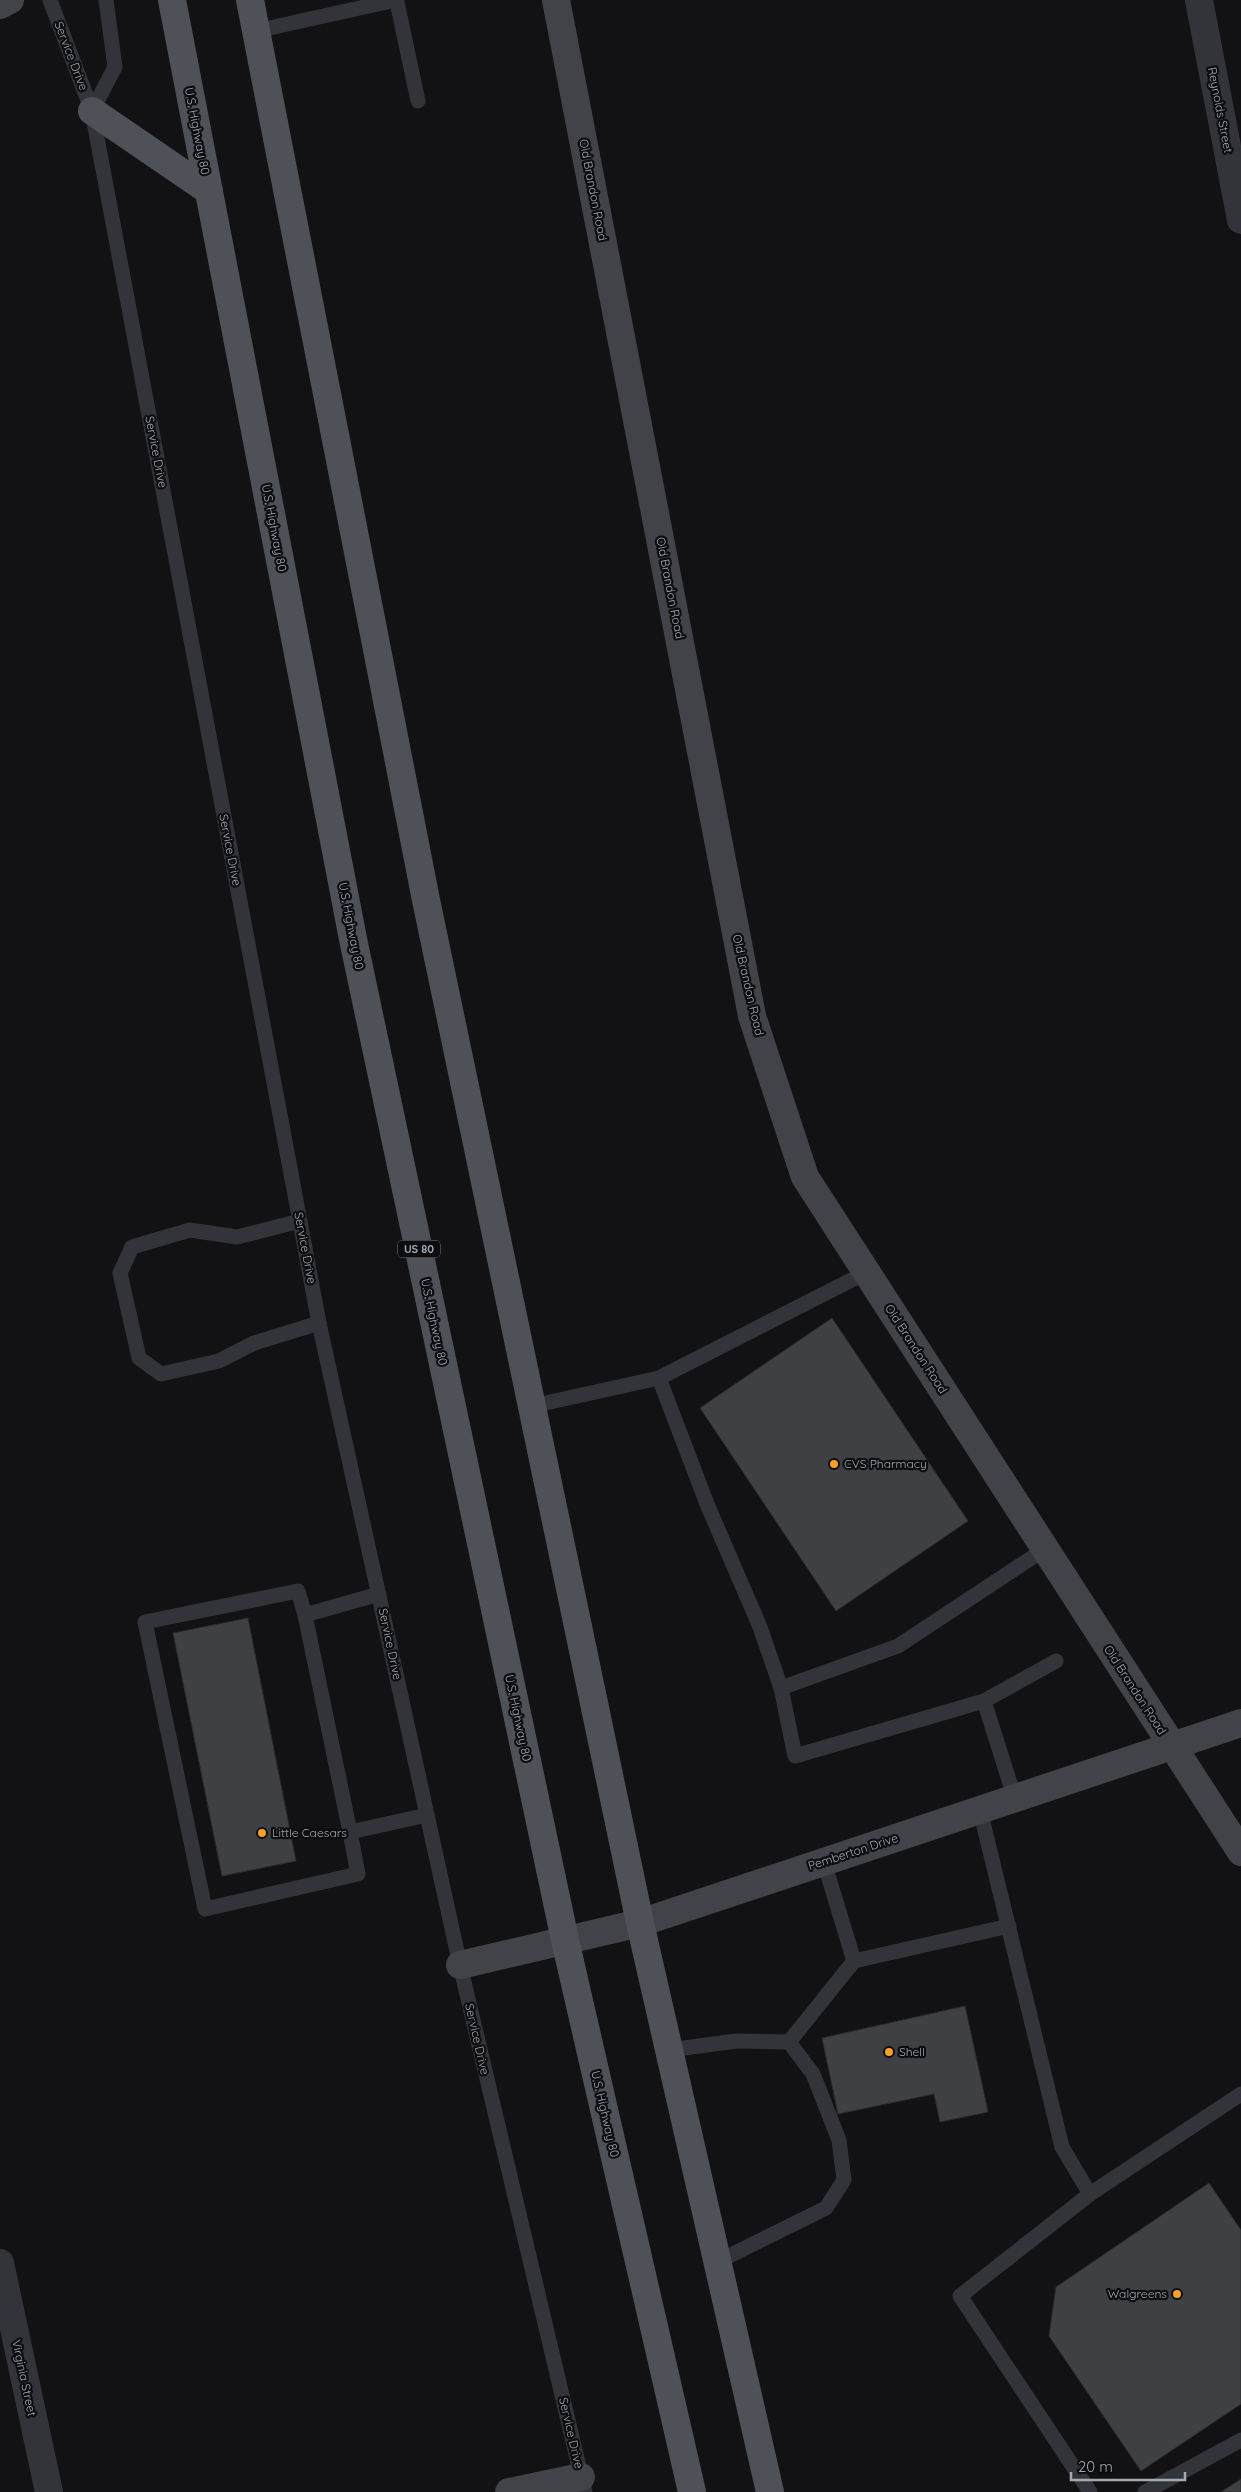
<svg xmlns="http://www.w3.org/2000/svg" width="1241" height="2492" viewBox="0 0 1241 2492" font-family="Quicksand,sans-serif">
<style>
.building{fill:#3e4044;stroke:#2c2c30}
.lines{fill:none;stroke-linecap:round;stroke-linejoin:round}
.lane{stroke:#333439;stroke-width:15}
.street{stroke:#333439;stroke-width:28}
.secondary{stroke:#414349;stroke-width:28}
.primary{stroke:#4f5158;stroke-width:28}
.poi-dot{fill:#fba123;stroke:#0d0d0f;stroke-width:2}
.labels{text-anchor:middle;stroke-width:4.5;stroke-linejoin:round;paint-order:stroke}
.shield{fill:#0d0d0f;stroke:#767b83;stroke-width:1}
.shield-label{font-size:11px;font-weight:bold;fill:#a3aab5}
.street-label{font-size:12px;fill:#a3aab5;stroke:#0d0d0f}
.poi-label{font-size:12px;fill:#a3aab5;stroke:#0d0d0f;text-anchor:start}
</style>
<rect width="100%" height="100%" fill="#121214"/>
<!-- building -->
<g class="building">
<polygon points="832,1318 968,1521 836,1611 700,1408"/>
<polygon points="248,1618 296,1861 222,1876 173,1633"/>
<polygon points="965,2006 988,2112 940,2122 934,2094 838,2114 822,2038"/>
<polygon points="1209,2183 1241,2230 1241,2404 1141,2471 1049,2336 1056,2287"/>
<polygon points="1241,2479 1241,2492 1221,2492"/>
</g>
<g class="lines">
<!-- lane -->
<g class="lane">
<polyline points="50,0 92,111 319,1323 460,1965 585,2492"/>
<polyline points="397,2 418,101"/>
<polyline points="256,31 396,0"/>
<polyline points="92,111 115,67 106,0"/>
<polyline points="300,1221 237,1237 190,1230 132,1247 120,1273 139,1358 161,1374 219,1361 254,1343 319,1323"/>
<polyline points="659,1378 707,1504 760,1627 781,1688 795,1756 984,1701 1056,1661"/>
<polyline points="532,1406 659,1378 867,1272"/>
<polyline points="379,1594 305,1615 298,1591 145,1622 205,1909 358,1874 350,1832 427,1815"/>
<polyline points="305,1615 350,1832"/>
<polyline points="781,1688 898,1646 1045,1549"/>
<polyline points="984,1701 1015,1799"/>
<polyline points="980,1810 1062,2147 1090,2194 960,2296 1090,2492"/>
<polyline points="824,1862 854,1961"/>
<polyline points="789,2042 854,1961 1009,1926"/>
<polyline points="669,2050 736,2041 789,2042 813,2074 839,2140 844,2180 826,2208 717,2262"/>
<polyline points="1090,2194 1241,2094"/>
<polyline points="1145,2492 1241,2440"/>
</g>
<!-- street -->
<g class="street">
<polyline points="1199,0 1241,220"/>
<polyline points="0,2263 49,2492"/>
</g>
<!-- secondary -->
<g class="secondary">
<polyline points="556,0 752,1016 805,1177 1241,1852"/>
<polyline points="0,5 10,0"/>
<polyline points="460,1965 640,1923 1241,1723"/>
<polyline points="509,2492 581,2477"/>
</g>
<!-- primary -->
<g class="primary">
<polyline points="172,0 353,939 565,1940 692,2492"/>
<polyline points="250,0 426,900 640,1923 770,2492"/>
<polyline points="92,111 209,191"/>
</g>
</g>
<!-- markers -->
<g class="poi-dot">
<circle cx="834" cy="1464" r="5"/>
<circle cx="262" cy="1833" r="5"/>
<circle cx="889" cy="2052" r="5"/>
<circle cx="1177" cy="2294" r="5"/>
</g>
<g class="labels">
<!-- shield labels -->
<rect class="shield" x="398" y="1240.5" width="42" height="17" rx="4"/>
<g class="shield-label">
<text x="419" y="1253">US 80</text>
</g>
<!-- street labels -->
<g class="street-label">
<text transform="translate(71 56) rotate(69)" y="4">Service Drive</text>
<text transform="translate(1220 110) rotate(79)" y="4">Reynolds Street</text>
<text transform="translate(197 131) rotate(79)" y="4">U.S. Highway 80</text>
<text transform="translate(593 190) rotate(79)" y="4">Old Brandon Road</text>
<text transform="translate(156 452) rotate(79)" y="4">Service Drive</text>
<text transform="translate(274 528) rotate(79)" y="4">U.S. Highway 80</text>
<text transform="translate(670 588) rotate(79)" y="4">Old Brandon Road</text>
<text transform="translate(230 850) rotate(79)" y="4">Service Drive</text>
<text transform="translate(351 926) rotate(79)" y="4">U.S. Highway 80</text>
<text transform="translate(748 985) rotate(77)" y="4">Old Brandon Road</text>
<text transform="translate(305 1248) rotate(79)" y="4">Service Drive</text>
<text transform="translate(434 1322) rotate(78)" y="4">U.S. Highway 80</text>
<text transform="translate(916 1349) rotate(57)" y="4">Old Brandon Road</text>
<text transform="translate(390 1644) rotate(78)" y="4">Service Drive</text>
<text transform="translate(1135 1690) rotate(57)" y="4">Old Brandon Road</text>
<text transform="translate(518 1718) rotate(78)" y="4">U.S. Highway 80</text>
<text transform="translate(853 1852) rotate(-18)" y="4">Pemberton Drive</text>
<text transform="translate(477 2039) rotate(77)" y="4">Service Drive</text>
<text transform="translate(605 2114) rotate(77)" y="4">U.S. Highway 80</text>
<text transform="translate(24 2378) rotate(78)" y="4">Virginia Street</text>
<text transform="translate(571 2433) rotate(77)" y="4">Service Drive</text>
</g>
<!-- poi labels -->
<g class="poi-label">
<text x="844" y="1468">CVS Pharmacy</text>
<text x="272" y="1837">Little Caesars</text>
<text x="899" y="2056">Shell</text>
<text x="1167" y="2298" text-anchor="end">Walgreens</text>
</g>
</g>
<!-- scale -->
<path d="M1071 2472v8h114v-8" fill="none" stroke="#a3aab5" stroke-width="2.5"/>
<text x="1078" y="2472" font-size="15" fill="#a3aab5" stroke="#0d0d0f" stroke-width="4" paint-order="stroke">20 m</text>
</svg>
